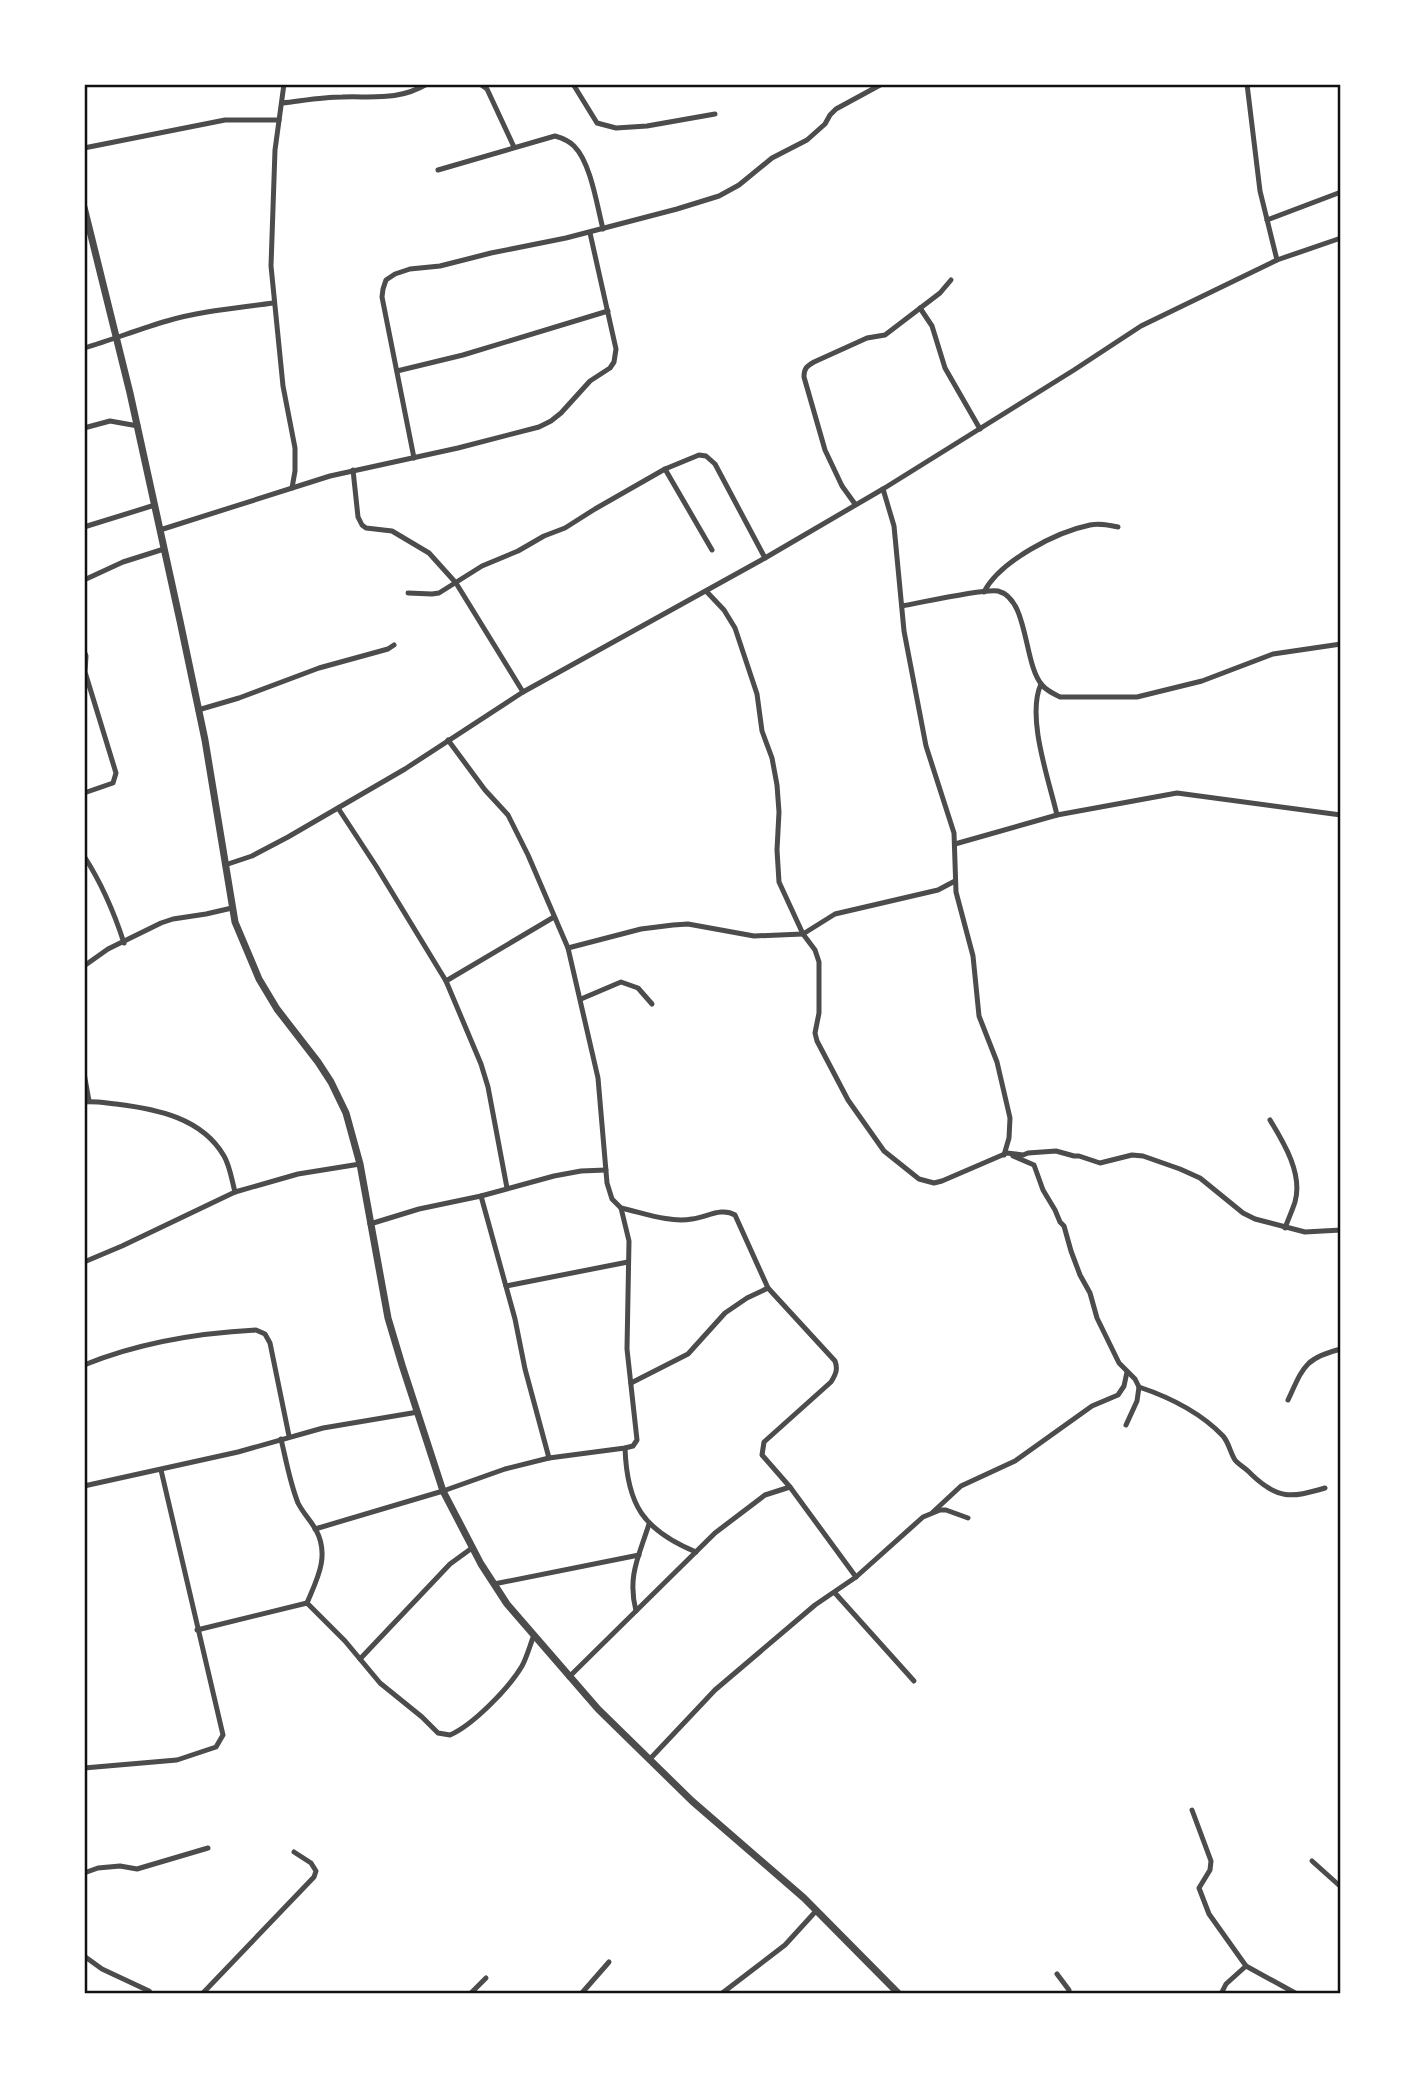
<svg xmlns="http://www.w3.org/2000/svg" width="1425" height="2078" viewBox="0 0 1425 2078" font-family="'DejaVu Sans',sans-serif">
<style>
.lines{fill:none;stroke-linecap:round;stroke-linejoin:round}
.minor{stroke:#4c4c4c;stroke-width:5}
.tertiary{stroke:#4c4c4c;stroke-width:7}
.neatline{fill:none;stroke:#111;stroke-width:2.5}
</style>
<rect width="100%" height="100%" fill="#fff"/>
<g class="lines">
<!-- minor -->
<g class="minor">
<polyline points="284,84 275,150 271,266 283,386 295,448 295,471 292,488"/>
<polyline points="480,84 487,89 514,147"/>
<polyline points="573,84 597,123 616,128 647,126 715,114"/>
<polyline points="1247,84 1260,191 1277,260"/>
<path d="M282 103C301 101 322 97 342 97 374 96 398 101 427 84"/>
<polyline points="84,148 225,120 279,120"/>
<path d="M438 170 555 136C562 138 569 141 574 146 591 163 597 206 603 229"/>
<polyline points="1267,220 1341,192"/>
<polyline points="920,308 932,326 945,368 980,429"/>
<path d="M84 348C112 340 139 329 167 321 201 311 238 308 273 303"/>
<polyline points="397,371 463,355 608,311"/>
<polyline points="84,428 110,421 138,426"/>
<polyline points="414,458 382,297 383,289 386,280 395,274 410,269 440,266 491,253 566,238 677,209 719,196 739,185 772,158 807,140 825,124 830,115 836,109 882,84"/>
<polyline points="665,469 712,550"/>
<polyline points="353,470 358,517 362,525 366,528 392,531 429,553 456,583 523,692"/>
<polyline points="883,489 894,526 904,631 926,746 954,833 956,892 973,956 979,1016 997,1062 1010,1118 1009,1138 1004,1155"/>
<path d="M855 504 842 486 825 450 804 377C804 368 807 366 814 362L867 338 885 335 940 293 951 280"/>
<polyline points="84,527 155,505"/>
<polyline points="160,530 330,476 458,448 539,427 551,421 561,413 590,381 610,368 614,362 616,349 590,233"/>
<polyline points="84,580 123,562 164,549"/>
<polyline points="706,591 724,610 735,628 757,694 762,731 772,758 777,785 779,812 777,850 779,882 803,934 815,950 819,962 819,1013 815,1033 817,1041 848,1100 884,1151 919,1179 934,1183 942,1181 1007,1153 1023,1155 1028,1153 1056,1151 1074,1156 1079,1156 1100,1163 1132,1155 1143,1156 1180,1169 1200,1178 1243,1213 1255,1219 1305,1232 1341,1230"/>
<path d="M984 592C1000 561 1056 532 1090 525 1100 523 1108 525 1118 527"/>
<polyline points="408,593 432,594 439,593 482,566 518,551 544,536 565,528 595,509 665,469 699,455 706,456 715,464 765,558"/>
<path d="M902 606C920 603 984 588 998 591 1029 599 1023 663 1042 685 1047 691 1054 694 1060 697H1137L1202 681 1273 654 1341 644"/>
<polyline points="84,651 86,656 85,672 116,773 113,783 84,793"/>
<path d="M1041 684C1026 717 1049 780 1057 815"/>
<polyline points="198,710 239,698 319,668 388,649 394,645"/>
<polyline points="338,808 376,866 446,981 481,1064 488,1087 507,1188"/>
<polyline points="955,844 1057,815 1177,793 1341,815"/>
<path d="M84 856C102 884 114 912 124 943"/>
<polyline points="225,865 252,856 288,837 405,769 523,692 765,558 883,489 1074,370 1141,326 1277,260 1341,238"/>
<polyline points="568,948 641,929 673,925 688,924 754,936 803,934 835,914 938,890 955,881"/>
<polyline points="84,966 108,949 161,923 173,919 206,914 232,908"/>
<polyline points="446,981 554,917"/>
<polyline points="581,999 621,982 638,988 652,1004"/>
<polyline points="84,1073 89,1101"/>
<path d="M84 1102C95 1101 106 1103 116 1104 157 1109 202 1118 224 1156 230 1166 232 1181 235 1192"/>
<path d="M1270 1120C1284 1143 1303 1174 1295 1202 1292 1211 1288 1220 1285 1228"/>
<polyline points="1013,1156 1034,1165 1043,1190 1055,1210 1060,1222 1064,1226 1071,1251 1080,1275 1090,1293 1097,1318 1119,1363 1135,1379 1139,1387 1137,1401 1126,1425"/>
<polyline points="481,1196 515,1319 525,1369 549,1458"/>
<path d="M621 1208C644 1213 669 1223 692 1219 707 1217 722 1207 735 1215L768 1288 835 1361C838 1369 836 1374 831 1382L764 1442 762 1455 790 1487 856 1577"/>
<polyline points="370,1224 419,1209 481,1196 554,1176 581,1171 606,1170"/>
<polyline points="84,1262 122,1246 235,1192 298,1174 360,1164"/>
<polyline points="506,1286 628,1262"/>
<path d="M84 1365C138 1343 198 1333 256 1330L265 1334 270 1343 289 1436"/>
<polyline points="631,1383 688,1354 725,1313 747,1298 768,1288"/>
<path d="M1139 1387C1169 1397 1201 1413 1223 1436 1229 1443 1230 1452 1235 1460 1239 1465 1247 1469 1251 1474 1278 1500 1291 1498 1325 1488"/>
<path d="M1288 1400C1303 1368 1304 1358 1341 1349"/>
<path d="M281 1439C286 1460 290 1483 298 1503 303 1513 311 1521 316 1530 330 1556 317 1579 307 1603"/>
<path d="M625 1448C627 1505 643 1530 696 1552"/>
<polyline points="84,1486 238,1452 323,1428 418,1412"/>
<polyline points="933,1512 961,1486 1015,1461 1092,1406 1118,1395 1124,1386 1127,1372"/>
<polyline points="315,1529 443,1491 505,1469 549,1458 625,1448 633,1446 637,1440 627,1349 629,1241 621,1208 612,1199 607,1183 598,1078 568,948 528,855 508,815 485,790 448,740"/>
<polyline points="494,1584 639,1555"/>
<polyline points="835,1593 914,1681"/>
<path d="M307 1603 345 1641 380 1683 422 1717 438 1733 450 1735C473 1725 509 1688 522 1666 527 1657 530 1645 534 1635"/>
<path d="M636 1611C627 1576 639 1556 649 1524"/>
<polyline points="197,1630 307,1603"/>
<polyline points="360,1659 450,1564 472,1548"/>
<polyline points="569,1677 715,1533 765,1495 790,1487"/>
<polyline points="649,1760 715,1690 815,1605 856,1577 923,1517 940,1510 946,1510 968,1518"/>
<polyline points="84,1768 177,1760 216,1747 223,1735 161,1470"/>
<polyline points="1192,1810 1211,1861 1210,1870 1199,1888 1209,1914 1246,1966 1297,1994"/>
<polyline points="1312,1861 1341,1887"/>
<polyline points="84,1873 98,1868 120,1866 137,1869 208,1848"/>
<polyline points="84,1956 102,1969 149,1991 151,1994"/>
<polyline points="1057,1974 1069,1990 1069,1994"/>
<polyline points="202,1994 314,1877 316,1871 311,1863 294,1852"/>
<polyline points="470,1994 486,1978"/>
<polyline points="581,1994 609,1962"/>
<polyline points="721,1994 785,1945 816,1911"/>
<polyline points="1221,1994 1226,1984 1246,1966"/>
</g>
<!-- tertiary -->
<polyline class="tertiary" points="84,207 130,393 180,621 205,740 235,922 259,979 277,1009 318,1062 331,1082 346,1113 360,1164 388,1318 402,1365 443,1491 481,1564 507,1604 598,1709 692,1801 804,1898 899,1994"/>
</g>
<!-- border -->
<rect width="1425" height="2078" fill="none" stroke="#ffffff" stroke-width="172"/>
<rect x="86" y="86" width="1253" height="1906" class="neatline"/>
</svg>
